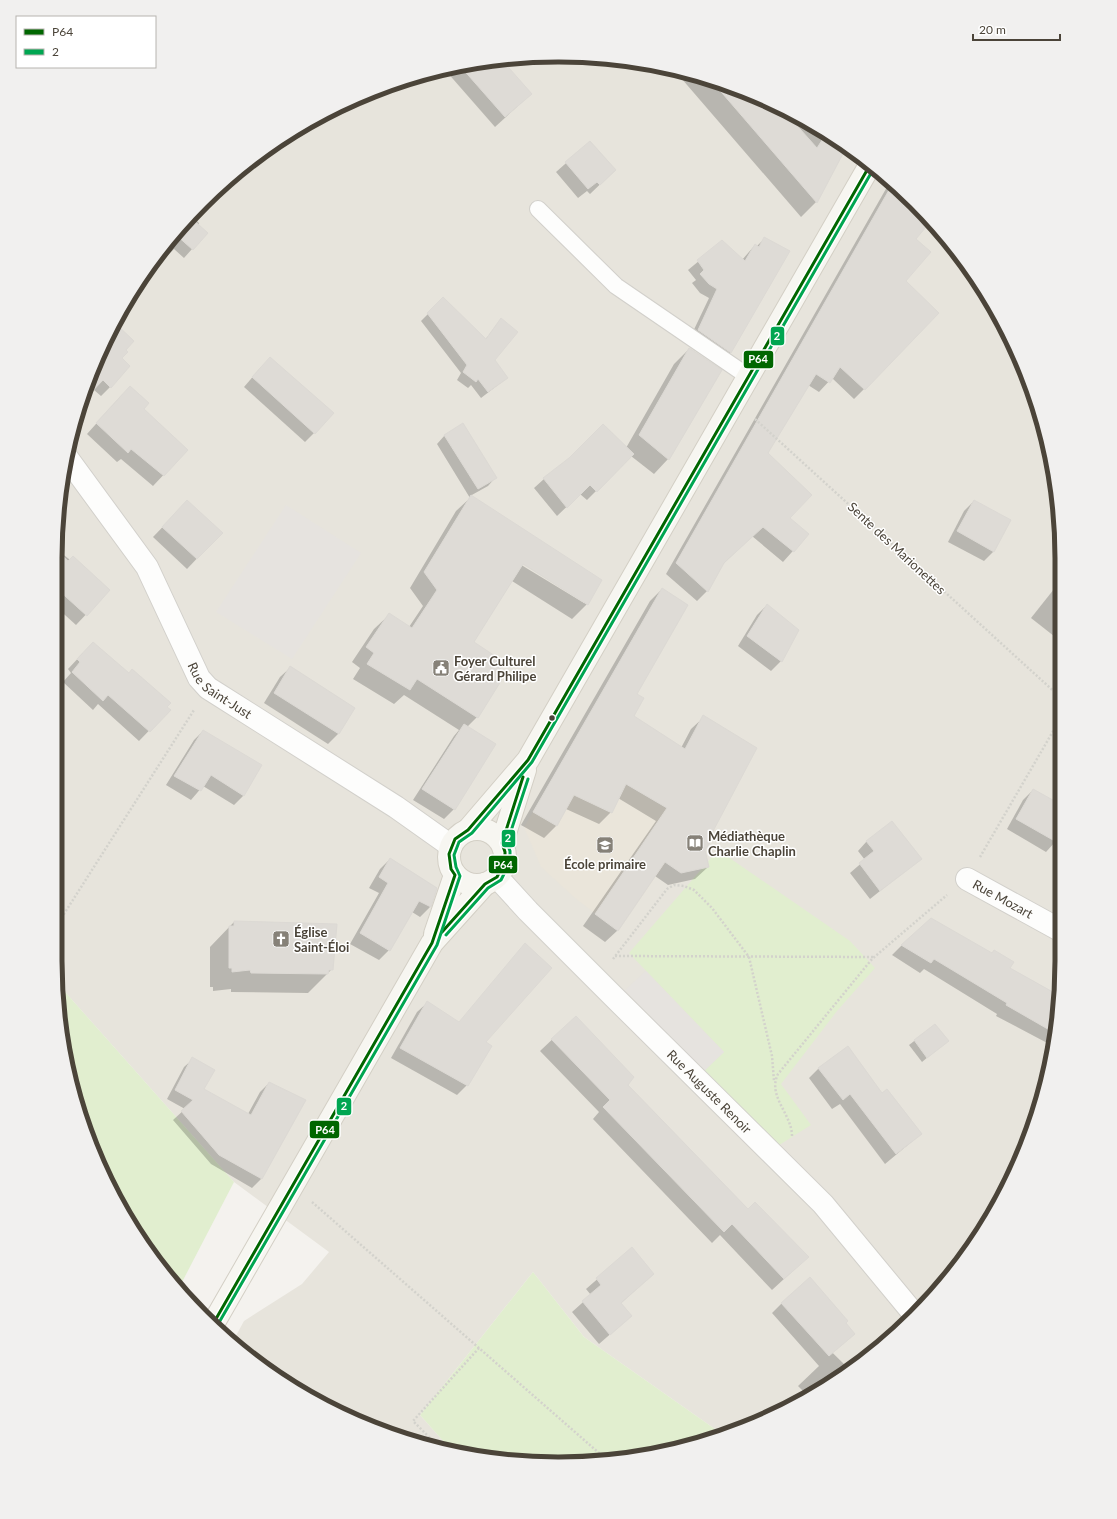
<svg xmlns="http://www.w3.org/2000/svg" width="1117" height="1519" viewBox="0 0 1117 1519" font-family="Lato,sans-serif">
<style>
.residential{fill:#e7e4dc}
.education{fill:#eae5da}
.green{fill:#e1eecf}
.parking{fill:#e6e3df}
.shadow{fill:#0003;fill-rule:evenodd}
.building{fill:#dedbd6;stroke:#dcd9d4}
.lines{fill:none;stroke-linecap:round;stroke-linejoin:round}
.service-casing{stroke:#d2d0cb;stroke-width:18}
.minor-casing{stroke:#d2d0cb;stroke-width:24}
.secondary-casing{stroke:#d3cfc5;stroke-width:24}
.path{stroke:#d3d2cc;stroke-width:2.5;stroke-dasharray:2 2;stroke-linecap:butt}
.service{stroke:#fdfdfc;stroke-width:16}
.minor{stroke:#fdfdfc;stroke-width:22}
.secondary{stroke:#f7f6f1;stroke-width:22}
.bus-1-casing{stroke:#fff;stroke-width:6}
.bus-2-casing{stroke:#fff;stroke-width:6}
.bus-1{stroke:#060;stroke-width:3}
.bus-2{stroke:#00a651;stroke-width:3}
.bus-dot{fill:#4b4439;stroke:#fff;stroke-width:1.5}
.labels{text-anchor:middle;stroke-width:3;stroke-linejoin:round;paint-order:stroke}
.street-label{font-size:13px;fill:#4b4439;stroke:#fff}
.poi-label{font-size:13px;font-weight:bold;fill:#4b4439;stroke:#fff;text-anchor:start}
.rim{fill:none;stroke:#4b4439;stroke-width:5}
.line-badge{stroke:#fff;stroke-width:1.5}
.badge-label{font-size:11px;text-anchor:middle;font-weight:bold;fill:#fff}
</style>
<rect width="100%" height="100%" fill="#f4f2ee"/>
<!-- residential -->
<polygon class="residential" points="525,56 624,59 720,82 810,122 890,180 958,252 1024,366 1058,493 1061,994 1035,1122 995,1212 937,1292 865,1360 751,1426 722,1434 584,1337 533,1272 420,1415 453,1452 428,1447 336,1412 232,1343 244,1321 302,1284 329,1252 234,1182 58,984 55,960 55,558 72,428 93,366 140,279 180,226 252,159 336,107 428,72"/>
<!-- education -->
<polygon class="education" points="569,751 693,824 618,931 575,898 541,867 524,827"/>
<!-- green -->
<g class="green">
<polygon points="718,850 850,941 875,968 837,1011 781,1084 811,1125 776,1147 703,1072 724,1052 629,953"/>
<polygon points="58,984 234,1182 180,1286 140,1240 107,1183 72,1091"/>
<polygon points="533,1272 584,1337 722,1434 624,1460 493,1460 453,1452 420,1415"/>
</g>
<!-- parking -->
<g class="parking">
<polygon points="286,505 361,553 292,659 216,612"/>
<polygon points="646,971 724,1052 703,1072 625,990"/>
</g>
<!-- shadow -->
<g class="shadow">
<polygon points="501,60 531,94 495,127 446,71 449,69"/>
<polygon points="675,71 720,82 782,110 785,113 786,111 810,122 846,148 816,202 801,217"/>
<polygon points="590,142 615,170 590,194 587,191 578,198 556,172"/>
<polygon points="891,180 920,212 905,281 864,389 854,399 832,378 819,392 808,385 767,453 788,518 808,534 783,562 752,536 723,564 707,591 697,601 666,574"/>
<polygon points="191,216 199,223 192,249 184,258 174,249 155,269 150,265 180,226"/>
<polygon points="764,239 788,251 730,353 721,362 689,340 709,298 700,293 692,283 696,280 688,270 722,242 742,260 755,245 757,246"/>
<polygon points="443,299 485,340 501,319 494,360 507,378 481,398 471,385 468,388 457,380 461,373 421,321"/>
<polygon points="115,325 132,341 124,350 110,387 101,396 87,384 93,366"/>
<polygon points="689,349 668,459 654,474 631,456 587,500 580,494 557,516 534,488 544,479 626,448 674,364"/>
<polygon points="261,367 314,433 305,442 244,387"/>
<polygon points="120,397 143,409 186,451 153,486 121,459 117,462 87,434"/>
<path d="M445 435 496 477 488 486 470 496 600 580 587 604 572 619 512 581 473 643 493 677 477 717 467 727 454 809 444 819 413 800 454 736 459 730 404 695 394 704 353 679 360 668 352 662 374 629 389 615 409 627 423 606 410 588 456 511 470 498 437 444ZM519 561 584 601V603L518 563Z"/>
<polygon points="974,501 994,551 984,561 948,542 964,511"/>
<polygon points="178,511 221,533 187,569 153,537"/>
<polygon points="56,549 109,590 76,625 55,606"/>
<polygon points="1058,584 1059,640 1031,618"/>
<polygon points="662,589 636,694 633,717 681,748 691,729 704,717 710,835 704,850 708,867 695,879 668,885 655,876 618,930 605,942 583,926 656,821 618,798 611,812 599,824 566,809 556,826 544,838 521,825 650,601"/>
<polygon points="767,605 781,661 771,671 738,646 757,615"/>
<polygon points="83,653 169,710 139,741 98,704 93,710 63,682 71,673 68,669"/>
<polygon points="291,667 350,714 338,734 328,744 264,703 280,677"/>
<polygon points="203,731 261,766 243,796 234,805 203,786 191,800 166,785 194,740"/>
<polygon points="1033,790 1056,841 1046,852 1007,829 1023,800"/>
<polygon points="867,841 920,859 870,899 850,873 865,860 858,851"/>
<polygon points="390,859 436,888 430,907 420,917 412,912 389,950 379,960 350,944 379,893 369,888 380,869"/>
<polygon points="234,922 332,969 308,993 231,992 231,989 213,991 213,987 210,987 210,947"/>
<polygon points="902,945 1009,968 1058,995 1061,992 1051,1045 996,1016 997,1014 924,969 920,973 892,955"/>
<polygon points="427,1003 485,1043 467,1085 457,1095 391,1058 417,1012"/>
<polygon points="576,1017 626,1085 796,1268 772,1290 720,1235 712,1243 593,1119 599,1112 540,1051"/>
<polygon points="935,1025 947,1041 922,1062 909,1045"/>
<polygon points="193,1059 203,1090 248,1114 260,1092 269,1083 305,1101 261,1179 252,1188 211,1164 173,1120 185,1109 167,1099 184,1067"/>
<polygon points="819,1068 921,1134 885,1164 840,1104 832,1109 809,1078"/>
<polygon points="632,1249 653,1274 620,1304 631,1316 599,1344 572,1312 591,1295 586,1289"/>
<polygon points="782,1303 849,1369 806,1394 798,1386 819,1366 772,1313"/>
</g>
<!-- building -->
<g class="building">
<polygon points="502,60 532,94 505,117 461,67"/>
<polygon points="710,79 720,82 784,111 817,148 826,134 846,148 817,203"/>
<polygon points="590,141 616,170 600,185 597,182 588,189 565,162"/>
<polygon points="893,183 930,222 916,239 931,252 906,281 939,313 865,390 840,367 830,383 816,374 768,453 812,495 790,518 809,534 794,552 763,527 724,563 708,592 676,563"/>
<polygon points="190,217 208,233 193,250 175,234"/>
<polygon points="764,237 790,251 731,353 698,330 717,289 709,284 700,274 704,270 697,260 722,240 745,261 755,244 759,247"/>
<polygon points="443,297 486,339 501,318 518,332 495,360 508,378 488,392 478,379 476,382 463,372 467,365 427,313"/>
<polygon points="116,324 134,341 126,350 128,352 122,358 130,366 111,388 103,380 85,399 82,398 93,366"/>
<polygon points="689,348 722,370 669,460 639,435"/>
<polygon points="270,357 334,413 315,434 252,377"/>
<polygon points="130,386 149,403 144,409 188,450 164,476 131,449 128,453 96,423"/>
<polygon points="463,423 497,478 478,489 444,435"/>
<polygon points="603,424 634,454 597,492 590,485 567,508 543,478 569,458"/>
<polygon points="471,495 602,580 588,605 523,564 474,642 504,662 495,677 501,681 478,718 417,679 410,690 367,664 374,653 366,647 389,613 412,628 437,590 424,572"/>
<polygon points="187,500 223,533 197,559 162,527"/>
<polygon points="974,500 1011,520 994,552 957,531"/>
<polygon points="56,550 68,561 73,556 110,590 87,616 55,587"/>
<polygon points="662,588 688,605 637,694 644,698 634,716 685,749 703,715 757,748 711,835 714,836 705,850 709,867 681,873 665,862 618,931 595,914 667,808 626,784 612,813 574,795 557,826 533,812"/>
<polygon points="767,604 799,630 782,662 747,636"/>
<polygon points="93,642 129,673 132,669 171,703 167,707 171,710 150,732 108,695 103,701 72,672 80,662 77,659"/>
<polygon points="290,666 355,708 339,734 274,693"/>
<polygon points="464,724 496,744 455,810 422,789"/>
<polygon points="203,730 262,765 244,796 211,775 201,791 174,776"/>
<polygon points="1033,789 1060,804 1060,844 1016,819"/>
<polygon points="892,821 922,859 880,891 859,863 874,851 866,841"/>
<polygon points="390,858 437,888 431,907 419,901 390,951 360,933 388,883 379,877"/>
<polygon points="931,918 992,953 994,950 1014,962 1010,968 1060,996 1053,1032 1006,1005 1007,1003 934,959 931,963 901,945"/>
<polygon points="234,921 337,924 333,970 329,970 328,974 251,973 250,970 232,972 232,968 229,968 229,926 234,926"/>
<polygon points="525,943 552,968 486,1042 492,1046 468,1086 400,1048 427,1001 459,1022"/>
<polygon points="576,1016 634,1077 628,1085 660,1118 748,1209 755,1202 809,1257 784,1279 732,1224 724,1232 603,1107 610,1100 551,1039"/>
<polygon points="935,1024 949,1041 927,1058 914,1040"/>
<polygon points="848,1046 882,1093 887,1089 922,1134 896,1154 850,1094 843,1100 818,1068"/>
<polygon points="192,1057 215,1070 204,1089 251,1115 269,1082 306,1100 262,1179 219,1155 181,1111 193,1100 175,1090"/>
<polygon points="632,1247 654,1274 621,1303 632,1316 610,1335 582,1301 601,1285 596,1278"/>
<polygon points="810,1277 848,1321 846,1323 855,1334 829,1356 781,1303"/>
</g>
<g class="lines">
<defs>
<polyline id="service" points="538,209 616,286 749,377"/>
<g id="minor">
<path id="s1" d="M68 459 147 567 199 678 208 688 396 807 451 846"/>
<path id="s2" d="M497 877 528 911 614 997 823 1204 914 1314"/>
<path id="s3" d="M967 879 1060 930"/>
</g>
<g id="secondary">
<circle cx="477" cy="857" r="28"/>
<polyline points="468,830 528,760 870,165"/>
<polyline points="502,843 525,770"/>
<polyline points="435,934 455,875"/>
<polyline points="213,1324 432,943 485,884"/>
</g>
</defs>
<!-- service casing -->
<use href="#service" class="service-casing"/>
<!-- minor casing -->
<use href="#minor" class="minor-casing"/>
<!-- secondary casing -->
<use href="#secondary" class="secondary-casing"/>
<!-- path -->
<g class="path">
<polyline points="755,419 1059,696"/>
<polyline points="980,857 1059,721"/>
<polyline points="55,928 194,710"/>
<polyline points="615,956 874,957"/>
<polyline points="613,959 667,889 674,885 684,886 694,890 712,908 749,957 772,1056 774,1081"/>
<path d="M792 1136C792 1114 767 1096 778 1074L872 959 947 895"/>
<polyline points="312,1202 607,1460"/>
<polyline points="441,1449 413,1421 479,1348"/>
</g>
<!-- service -->
<use href="#service" class="service"/>
<!-- minor -->
<use href="#minor" class="minor"/>
<!-- secondary -->
<use href="#secondary" class="secondary"/>
<defs>
<g id="bus-1">
<polyline points="442,932 485,884 497,877 505,861 505,852 502,843 523,777"/>
<polyline points="213,1324 432,943 455,875 451,869 449,854 455,839 468,830 528,760 870,165"/>
</g>
<g id="bus-2">
<polyline points="446,935 488,888 501,880 510,862 510,851 507,843 528,779"/>
<polyline points="217,1326 437,945 460,876 456,867 454,855 459,842 472,833 532,762 874,168"/>
</g>
</defs>
<!-- bus-1 casing -->
<use href="#bus-1" class="bus-1-casing"/>
<!-- bus-2 casing -->
<use href="#bus-2" class="bus-2-casing"/>
<!-- bus-1 -->
<use href="#bus-1" class="bus-1"/>
<!-- bus-2 -->
<use href="#bus-2" class="bus-2"/>
</g>
<!-- icons -->
<defs>
<symbol id="civic-square" viewBox="-11 -11 22 22"><rect x="-9" y="-9" width="18" height="18" rx="4" fill="#868178" stroke="#fff"/><path d="M-.6-6.5H3V-4.5H.6V-3L4-1V1h2V6H-6V1h2V-1L-.6-3ZM-1.2 2.5V6h2.4V2.5Z" fill="#fff"/></symbol>
<symbol id="library-square" viewBox="-11 -11 22 22"><rect x="-9" y="-9" width="18" height="18" rx="4" fill="#868178" stroke="#fff"/><path d="M-6-4Q-3-5.5-.7-3.5V5Q-3 3-6 4ZM6-4Q3-5.5 .7-3.5V5Q3 3 6 4Z" fill="#fff"/></symbol>
<symbol id="school-square" viewBox="-11 -11 22 22"><rect x="-9" y="-9" width="18" height="18" rx="4" fill="#868178" stroke="#fff"/><path d="M0-5L7-2L0 1L-7-2ZM-4 1L0 2.5L4 1V4Q0 6-4 4Z" fill="#fff"/></symbol>
<symbol id="church-square" viewBox="-11 -11 22 22"><rect x="-9" y="-9" width="18" height="18" rx="4" fill="#868178" stroke="#fff"/><path d="M-1.2-6h2.4v3.5h3.3v2.4h-3.3V6h-2.4V-.1h-3.3v-2.4h3.3Z" fill="#fff"/></symbol>
</defs>
<g fill-rule="evenodd">
<use href="#civic-square" x="431" y="658" width="20" height="20"/>
<use href="#library-square" x="685" y="833" width="20" height="20"/>
<use href="#school-square" x="595" y="835" width="20" height="20"/>
<use href="#church-square" x="271" y="929" width="20" height="20"/>
</g>
<!-- markers -->
<circle class="bus-dot" cx="552" cy="718" r="3.5"/>
<g class="labels">
<!-- street labels -->
<g class="street-label">
<text transform="translate(897 548) rotate(43)" y="5">Sente des Marionettes</text>
<text dy="5" stroke="none"><textPath href="#s1" startOffset="280">Rue Saint-Just</textPath></text>
<text dy="5" stroke="none"><textPath href="#s3" startOffset="41">Rue Mozart</textPath></text>
<text dy="5" stroke="none"><textPath href="#s2" startOffset="302">Rue Auguste Renoir</textPath></text>
</g>
<!-- poi labels -->
<g class="poi-label">
<text x="454" y="666">Foyer Culturel<tspan x="454" dy="15">Gérard Philipe</tspan></text>
<text x="708" y="841">Médiathèque<tspan x="708" dy="15">Charlie Chaplin</tspan></text>
<text x="605" y="869" text-anchor="middle">École primaire</text>
<text x="294" y="937">Église<tspan x="294" dy="15">Saint-Éloi</tspan></text>
</g>
</g>
<!-- crop -->
<path d="M0 0H1117V1519H0ZM558 62H559A496 496 0 0 1 1055 558V961A496 496 0 0 1 559 1457H558A496 496 0 0 1 62 961V558A496 496 0 0 1 558 62Z" fill="#f1f0ef" fill-rule="evenodd"/>
<path class="rim" d="M558 62H559A496 496 0 0 1 1055 558V961A496 496 0 0 1 559 1457H558A496 496 0 0 1 62 961V558A496 496 0 0 1 558 62Z"/>
<g class="line-badge">
<rect x="770" y="326" width="15" height="20" rx="4" fill="#00a651"/>
<rect x="743" y="350" width="31" height="19" rx="4" fill="#060"/>
<rect x="501" y="829" width="15" height="19" rx="4" fill="#00a651"/>
<rect x="488" y="855" width="30" height="19" rx="4" fill="#060"/>
<rect x="336" y="1097" width="16" height="19" rx="4" fill="#00a651"/>
<rect x="309" y="1120" width="31" height="19" rx="4" fill="#060"/>
</g>
<g class="badge-label">
<text x="777" y="340">2</text>
<text x="758" y="363">P64</text>
<text x="508" y="842">2</text>
<text x="503" y="869">P64</text>
<text x="344" y="1110">2</text>
<text x="325" y="1134">P64</text>
</g>
<!-- legend -->
<rect x="16" y="16" width="140" height="52" fill="#ffffff" stroke="#b7b4b0"/>
<rect x="24" y="29" width="20" height="6" fill="#006600" stroke="#b7b4b0"/>
<text x="52" y="36" font-size="12" fill="#4b4439">P64</text>
<rect x="24" y="49" width="20" height="6" fill="#00a651" stroke="#b7b4b0"/>
<text x="52" y="56" font-size="12" fill="#4b4439">2</text>
<!-- scale -->
<path d="M973 34v6h87v-6" fill="none" stroke="#4b4439" stroke-width="2"/>
<text x="979" y="34" font-size="12" fill="#4b4439" stroke="#ffffff" stroke-width="3" paint-order="stroke">20 m</text>
</svg>
